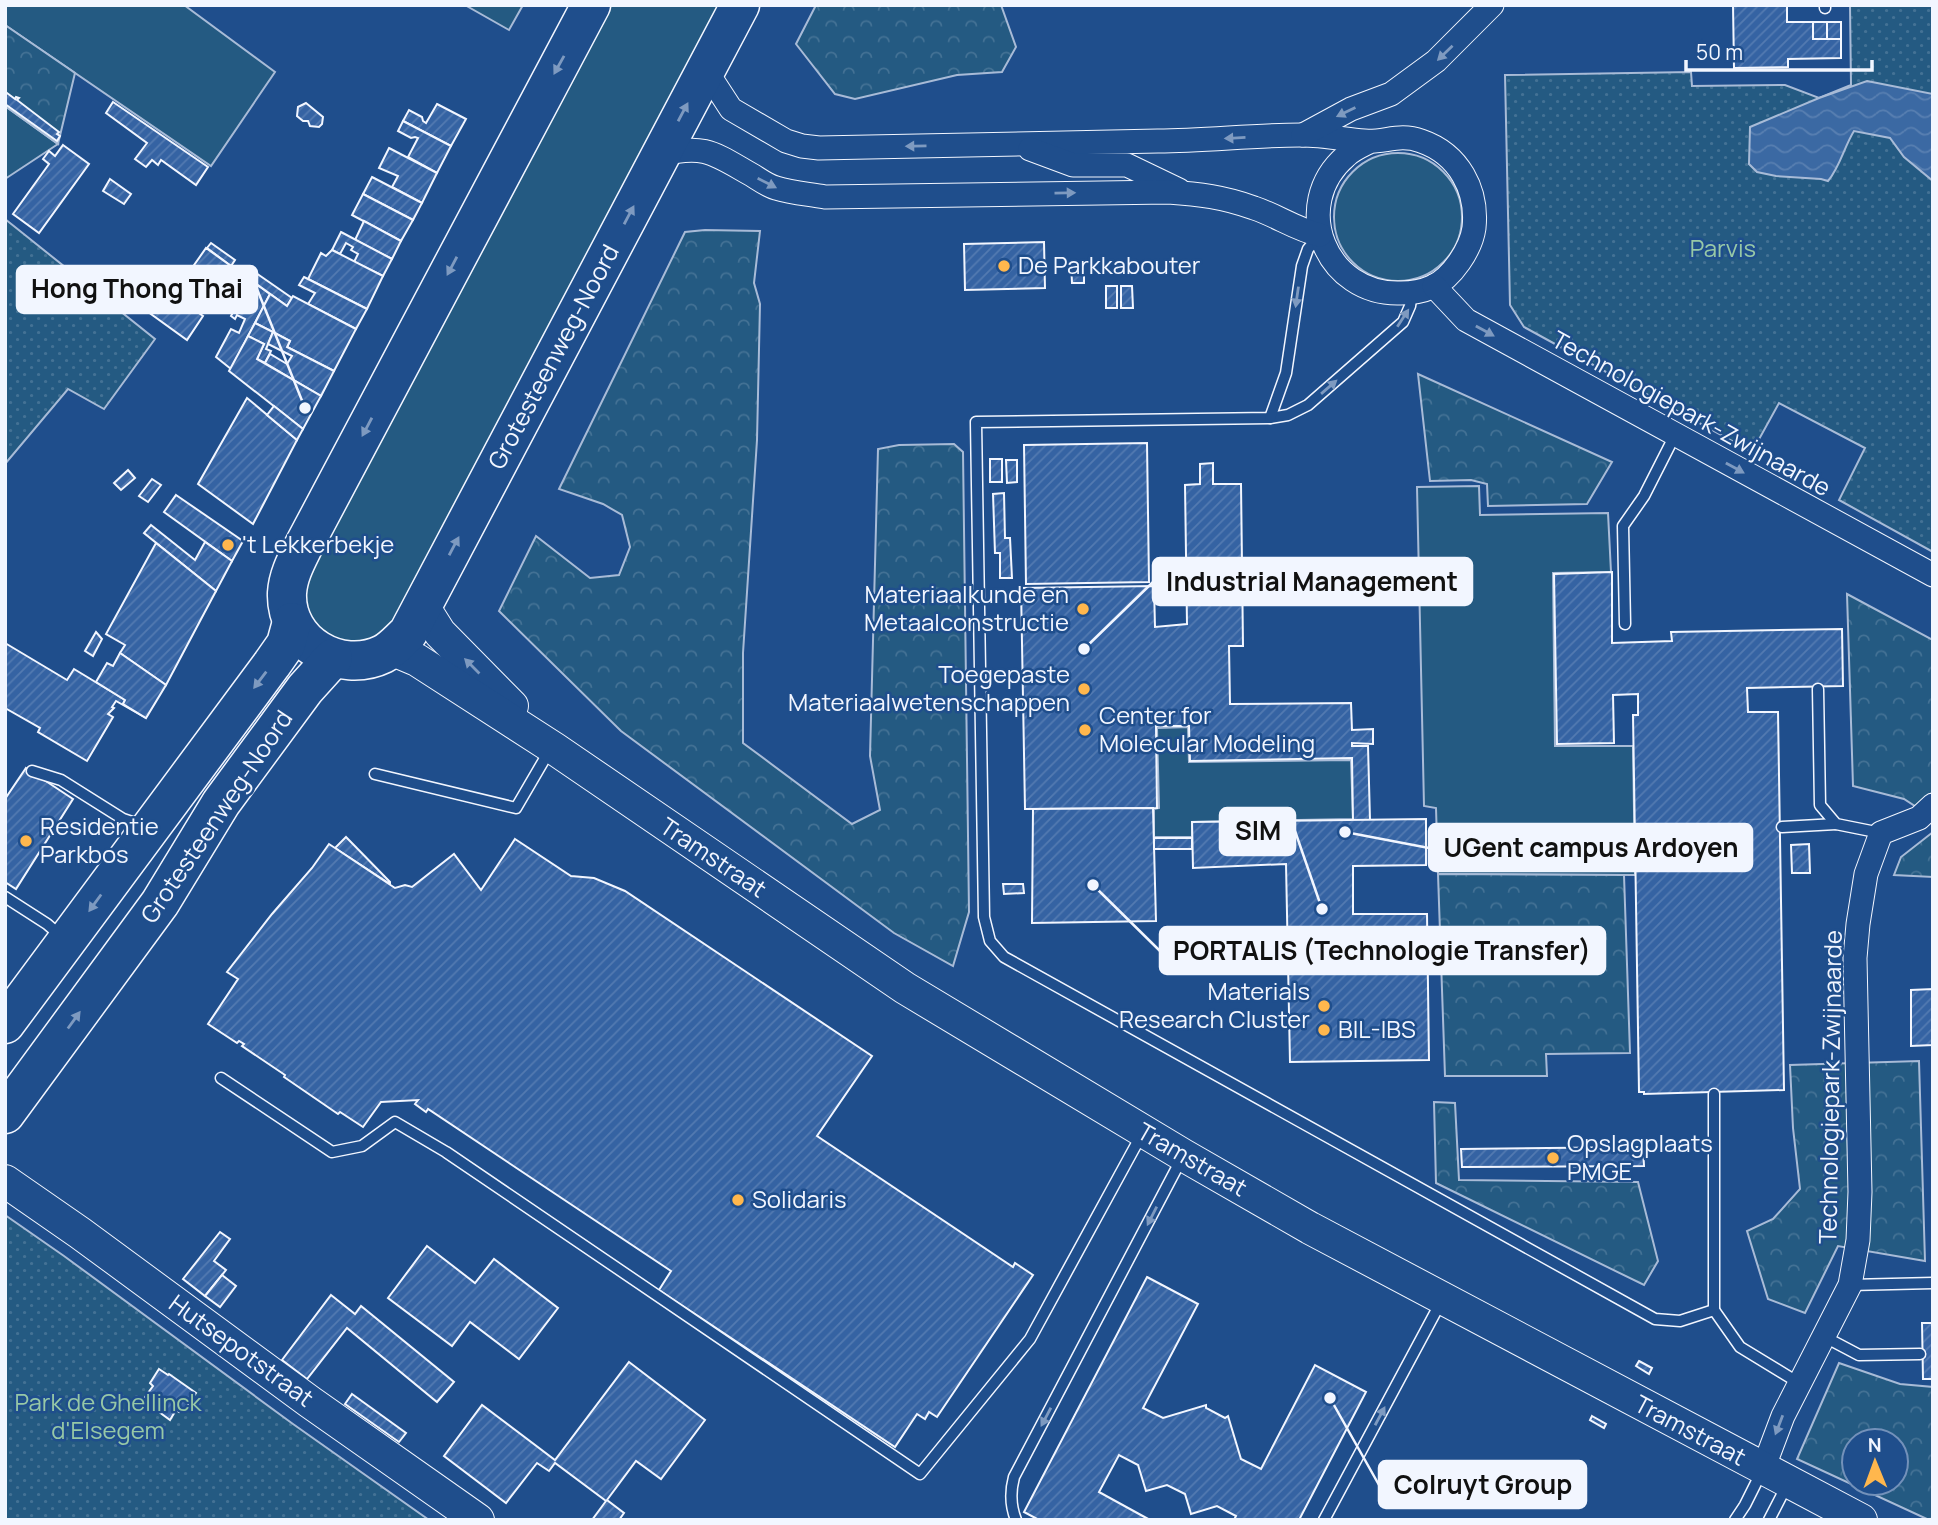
<svg xmlns="http://www.w3.org/2000/svg" width="1938" height="1525" viewBox="0 0 1938 1525" font-family="Manrope,sans-serif">
<style>
.green{fill:#245a82;stroke:#a8bbd7;stroke-width:2}
.forest{fill:url(#forest-crowns);stroke:#a8bbd7;stroke-width:2;fill-rule:evenodd}
.park{fill:url(#park-dots);stroke:#a8bbd7;stroke-width:2}
.water{fill:url(#water-waves);stroke:#a8bbd7;stroke-width:2}
.building{fill:url(#building-hatch);stroke:#f2f6ff;stroke-width:2}
.lines{fill:none;stroke-linecap:round;stroke-linejoin:round}
.lane-casing{stroke:#f2f6ff;stroke-width:13}
.street-casing{stroke:#f2f6ff;stroke-width:25}
.secondary-casing{stroke:#f2f6ff;stroke-width:34}
.highway-casing{stroke:#f2f6ff;stroke-width:41}
.lane{stroke:#1f4e8c;stroke-width:10}
.street{stroke:#1f4e8c;stroke-width:23}
.secondary{stroke:#1f4e8c;stroke-width:32}
.highway{stroke:#1f4e8c;stroke-width:38}
.oneway{fill:#7e9ac0}
.poi-dot{fill:#ffb74d;stroke:#1f4e8c;stroke-width:2.5}
.labels{text-anchor:middle;stroke-width:5;stroke-linejoin:round;paint-order:stroke}
.park-label{font-size:24px;fill:#97c8a6;stroke:#1f4e8c}
.poi-label{font-size:24px;fill:#f2f6ff;stroke:#1f4e8c;text-anchor:start}
.street-label{font-size:24px;fill:#f2f6ff;stroke:#1f4e8c}
.leader{fill:none;stroke:#f2f6ff;stroke-width:2.5}
.callout-dot{fill:#f2f6ff;stroke:#1f4e8c;stroke-width:2.5}
.callout{fill:#f2f6ff;stroke:#f2f6ff;stroke-width:2.5}
.callout-label{font-size:26px;text-anchor:middle;font-weight:bold;fill:#111}
</style>
<defs>
<pattern id="forest-crowns" width="20" height="18" patternUnits="userSpaceOnUse" patternTransform="scale(1.75)"><rect width="20" height="18" fill="#245a82"/><path d="M2 6a3 3 0 1 1 6 0M12 15a3 3 0 1 1 6 0" fill="none" stroke="#447295"/></pattern>
<pattern id="park-dots" width="8" height="8" patternUnits="userSpaceOnUse" patternTransform="scale(1.75)"><rect width="8" height="8" fill="#245a82"/><path d="M2 2h.1M6 6h.1" fill="none" stroke="#447295" stroke-width="1.8" stroke-linecap="round"/></pattern>
<pattern id="water-waves" width="16" height="10" patternUnits="userSpaceOnUse" patternTransform="scale(1.75)"><rect width="16" height="10" fill="#3b69a3"/><path d="M0 5q4-4 8 0t8 0" fill="none" stroke="#587fb1"/></pattern>
<pattern id="building-hatch" width="6" height="6" patternUnits="userSpaceOnUse" patternTransform="scale(1.75)"><rect width="6" height="6" fill="#3563a3"/><path d="M-1 1l2-2M0 6l6-6M5 7l2-2" fill="none" stroke="#537ab1"/></pattern>
</defs>
<rect width="100%" height="100%" fill="#1f4e8c"/>
<!-- green -->
<g class="green">
<polygon points="5,5 184,5 275,72 211,166 5,25"/>
<polygon points="465,5 523,5 509,30"/>
<path d="M609 5H724L392 626C384 632 374 640 364 642 337 647 306 628 304 600 303 589 310 573 312 563Z"/>
<polygon points="5,106 58,144 5,179"/>
<circle cx="1398" cy="217" r="64"/>
<polygon points="1479,486 1480,515 1608,513 1611,572 1553,573 1555,746 1633,746 1635,875 1438,874 1436,808 1424,806 1417,487"/>
<polygon points="1188,727 1189,762 1351,760 1353,819 1192,822 1192,837 1154,837 1154,809 1159,808 1157,728"/>
</g>
<!-- forest -->
<g class="forest">
<polygon points="816,5 1001,5 1016,47 1002,72 957,75 855,99 835,94 796,44"/>
<polygon points="5,25 75,73 58,144 5,106"/>
<polygon points="705,230 760,231 754,283 760,304 757,440 743,653 743,743 852,824 880,810 870,756 878,449 899,445 954,444 963,452 969,912 953,966 894,933 621,731 499,611 536,536 590,578 619,575 630,547 622,515 603,504 559,489 685,232"/>
<polygon points="1418,374 1612,462 1587,504 1488,506 1487,484 1471,480 1430,481"/>
<polygon points="1847,594 1933,640 1933,818 1904,799 1853,786"/>
<polygon points="1933,832 1933,877 1894,875 1901,857"/>
<polygon points="1438,874 1624,875 1630,1053 1546,1054 1547,1076 1445,1076"/>
<polygon points="1919,1061 1925,1261 1838,1246 1805,1313 1768,1299 1747,1231 1773,1219 1800,1189 1793,1128 1790,1065"/>
<polygon points="1434,1102 1455,1103 1459,1180 1638,1182 1658,1261 1644,1285 1436,1183"/>
<path d="M1839 1363 1900 1384 1933 1387V1520H1929L1797 1459ZM1854 1441H1896V1483H1854Z"/>
</g>
<!-- park -->
<g class="park">
<polygon points="1850,5 1933,5 1933,552 1839,500 1865,448 1779,403 1752,452 1524,327 1510,305 1505,75 1691,72 1692,86 1785,85 1819,98 1851,85"/>
<polygon points="5,219 155,339 104,409 68,389 5,464"/>
<polygon points="5,1215 64,1256 293,1424 429,1520 5,1520"/>
</g>
<!-- water -->
<path class="water" d="M1867 81 1933 94V181L1904 157 1890 138 1854 131C1844 147 1840 167 1828 181L1821 179 1776 176 1757 172 1749 164 1750 127 1819 98Z"/>
<!-- building -->
<g class="building">
<polygon points="1733,5 1787,5 1787,22 1841,22 1841,58 1788,59 1788,67 1734,68"/>
<rect x="1813" y="22" width="14" height="17"/>
<rect x="1827" y="22" width="14" height="17"/>
<polygon points="7,93 15,99 16,97 19,98 17,100 59,132 57,134 60,136 57,141 5,104 5,96"/>
<polygon points="113,102 208,167 196,185 161,160 158,165 152,160 146,167 135,159 147,143 106,113"/>
<polygon points="306,103 323,117 322,124 319,127 310,126 308,121 303,121 297,116 298,107"/>
<polygon points="437,104 466,119 451,146 403,121 409,110 422,117 423,121 426,123"/>
<polygon points="403,121 451,146 437,173 408,157 418,138 415,137 411,138 398,131"/>
<polygon points="63,145 89,164 39,233 13,214 49,164 43,159 49,151 55,156"/>
<polygon points="389,148 437,173 422,203 392,187 398,176 379,168"/>
<polygon points="372,177 422,203 413,220 363,194"/>
<polygon points="110,179 131,194 124,204 103,191"/>
<polygon points="363,194 413,220 401,241 352,215"/>
<polygon points="364,221 401,241 392,259 355,240"/>
<polygon points="341,232 392,259 383,276 354,262 358,254 351,250 353,247 346,243 340,254 332,250"/>
<polygon points="1044,242 1045,288 965,290 964,244"/>
<polygon points="211,243 235,260 231,266 207,248"/>
<polygon points="206,248 270,294 231,369 216,357 231,329 239,333 245,319 237,315 235,319 231,316 241,297 208,272 205,277 192,268"/>
<polygon points="332,250 383,276 367,309 308,279 321,253 326,256"/>
<polygon points="1071,262 1084,262 1084,283 1072,283"/>
<polygon points="256,273 292,298 287,306 251,280"/>
<polygon points="304,277 367,309 356,329 308,304 315,293 299,285"/>
<rect x="1106" y="286" width="11" height="22"/>
<polygon points="1121,286 1132,286 1133,308 1121,308"/>
<polygon points="166,289 203,316 187,340 144,309 150,301 155,305"/>
<polygon points="270,294 287,306 293,296 356,329 334,371 287,347 290,341 255,323"/>
<polygon points="255,323 273,332 266,349 271,351 265,363 257,359 264,344 248,336"/>
<polygon points="273,332 290,341 287,347 334,371 321,396 265,363 270,354 287,364 292,356 268,344"/>
<polygon points="248,336 264,344 257,359 321,396 303,429 229,371"/>
<polygon points="247,398 297,440 253,524 198,484"/>
<polygon points="274,406 303,429 297,440 267,415"/>
<polygon points="1147,443 1149,582 1026,584 1024,445"/>
<rect x="990" y="459" width="12" height="23"/>
<polygon points="1006,460 1017,460 1017,482 1007,483"/>
<polygon points="1213,463 1213,484 1241,484 1243,646 1229,646 1230,704 1351,703 1352,730 1373,729 1373,744 1352,743 1352,746 1368,746 1370,820 1353,820 1352,758 1190,761 1189,726 1156,726 1157,808 1025,809 1021,588 1154,586 1155,627 1187,624 1185,485 1200,484 1200,464"/>
<polygon points="128,470 135,478 121,490 114,483"/>
<polygon points="152,479 161,485 148,502 139,496"/>
<polygon points="1004,493 1005,538 1010,538 1012,578 1000,578 1000,553 995,553 993,494"/>
<polygon points="176,495 243,541 232,561 164,512"/>
<polygon points="151,525 195,560 205,542 232,561 216,591 144,533"/>
<polygon points="156,543 216,591 166,685 120,653 125,645 106,634"/>
<polygon points="1612,572 1612,643 1672,641 1671,632 1842,629 1843,686 1747,688 1748,712 1778,712 1784,1090 1644,1094 1644,1092 1639,1092 1633,715 1638,715 1638,694 1613,695 1614,743 1557,744 1554,574"/>
<polygon points="96,632 102,639 93,656 85,651"/>
<polygon points="5,643 67,680 74,669 125,700 123,704 146,718 116,701 112,707 114,708 108,714 113,717 87,761 38,732 40,728 5,708"/>
<polygon points="120,653 166,685 146,718 123,704 125,700 96,682 107,663 113,666"/>
<polygon points="26,768 73,799 16,889 5,882 5,799"/>
<polygon points="1153,808 1156,921 1032,923 1033,809"/>
<polygon points="1426,819 1426,865 1353,866 1353,914 1427,914 1429,1060 1290,1062 1286,864 1193,868 1192,822"/>
<polygon points="346,837 390,882 390,884 335,848"/>
<rect x="1154" y="838" width="38" height="11"/>
<polygon points="515,839 571,876 594,878 625,891 872,1056 817,1136 1013,1267 1015,1263 1033,1275 937,1417 929,1412 925,1419 917,1414 895,1447 659,1290 671,1271 428,1109 426,1112 415,1104 418,1100 381,1102 363,1127 340,1112 338,1114 284,1077 285,1075 242,1046 244,1044 239,1041 237,1043 208,1024 238,979 227,972 272,914 312,868 329,844 395,888 405,885 412,887 454,854 481,890"/>
<polygon points="1809,844 1810,873 1792,873 1791,845"/>
<polygon points="1003,884 1023,884 1024,893 1004,894"/>
<polygon points="1933,989 1933,1045 1911,1046 1911,990"/>
<polygon points="1643,1147 1644,1166 1462,1167 1461,1149"/>
<polygon points="220,1232 230,1239 214,1261 226,1270 205,1296 183,1279"/>
<polygon points="427,1246 475,1283 494,1259 558,1308 519,1359 470,1322 452,1346 388,1298"/>
<polygon points="222,1275 236,1286 220,1307 205,1296"/>
<polygon points="1147,1277 1198,1304 1143,1408 1163,1418 1206,1405 1206,1408 1225,1418 1228,1416 1241,1459 1261,1469 1315,1365 1366,1392 1299,1520 1234,1520 1236,1516 1217,1506 1191,1514 1185,1494 1167,1485 1146,1491 1138,1465 1119,1455 1099,1492 1150,1520 1039,1520 1024,1512"/>
<polygon points="331,1295 355,1314 361,1306 454,1382 437,1402 347,1328 307,1379 282,1360"/>
<polygon points="1922,1323 1933,1323 1933,1379 1923,1379"/>
<polygon points="1639,1361 1652,1368 1649,1374 1636,1366"/>
<polygon points="629,1362 705,1420 661,1479 636,1461 607,1500 624,1513 619,1520 592,1520 606,1501 555,1463 549,1471 537,1463 506,1503 444,1456 482,1405 555,1460"/>
<polygon points="159,1369 168,1375 169,1374 196,1393 184,1410 182,1409 179,1412 176,1410 170,1420 155,1409 157,1406 145,1397 153,1386 150,1383"/>
<polygon points="352,1394 406,1433 399,1442 345,1404"/>
<polygon points="1592,1416 1606,1424 1604,1428 1590,1420"/>
</g>
<g class="lines">
<defs>
<g id="lane">
<polyline points="1825,5 1825,8"/>
<polyline points="1412,293 1410,306 1403,322 1308,405 1288,415 1270,418 976,422 984,917 990,941 1004,957 1655,1319 1680,1321 1714,1310 1740,1347 1799,1383"/>
<polyline points="1270,418 1286,373 1302,266 1308,249 1320,235"/>
<polyline points="1625,624 1623,526 1644,496 1675,435"/>
<polyline points="1818,689 1820,805 1836,824 1881,833"/>
<polyline points="32,771 61,780 123,819 144,826"/>
<polyline points="375,774 516,808 544,760 554,750"/>
<polyline points="1782,827 1836,824"/>
<polyline points="5,897 47,924 62,937"/>
<polyline points="221,1078 332,1152 362,1146 395,1122 446,1152 920,1474 1030,1339 1142,1134"/>
<polyline points="1850,1285 1933,1283"/>
<polyline points="1714,1310 1714,1094"/>
<polyline points="1823,1336 1859,1355 1920,1354"/>
<path d="M1016 1520C1010 1505 1010 1492 1014 1477L1182 1158"/>
<polyline points="1324,1520 1442,1300"/>
<polyline points="1735,1520 1745,1505 1762,1471"/>
<polyline points="1769,1520 1787,1485"/>
</g>
<g id="street">
<path d="M705 69 731 109 786 141 802 146 819 148C932 145 1045 143 1158 141 1205 141 1253 135 1301 135 1322 135 1343 139 1364 141 1384 143 1399 133 1421 141 1459 154 1478 190 1474 228 1471 249 1452 278 1432 287 1423 291 1412 293 1401 293 1326 296 1289 205 1346 156 1352 150 1361 146 1369 142"/>
<polyline points="1303,135 1351,109 1391,94 1436,61 1492,5"/>
<polyline points="1030,149 1073,165 1127,165 1179,190"/>
<path d="M661 155C704 143 715 154 752 175 760 180 768 186 776 188 792 193 809 194 825 197L1168 192C1199 194 1224 197 1254 208 1278 216 1295 229 1320 235"/>
<polyline points="1434,286 1466,320 1933,575"/>
<polyline points="1763,1469 1783,1416 1850,1285 1858,1240 1860,1192 1855,958 1858,924 1866,874 1881,833 1919,818 1933,805"/>
</g>
<g id="secondary">
<polyline points="423,606 440,633 512,706"/>
<polyline points="391,649 417,660 555,749 905,988 1183,1155 1310,1228 1861,1520"/>
<polyline points="5,1181 80,1233 310,1402 478,1520"/>
</g>
<g id="highway">
<path d="M591 5 303 547C296 561 288 576 287 593 285 643 340 675 383 654 393 649 400 640 408 633L740 5"/>
<polyline points="5,1024 272,664 286,644 292,622"/>
<polyline points="5,1114 160,903 221,803 305,689 333,658"/>
</g>
</defs>
<!-- lane casing -->
<use href="#lane" class="lane-casing"/>
<!-- street casing -->
<use href="#street" class="street-casing"/>
<!-- secondary casing -->
<use href="#secondary" class="secondary-casing"/>
<!-- highway casing -->
<use href="#highway" class="highway-casing"/>
<!-- lane -->
<use href="#lane" class="lane"/>
<!-- street -->
<use href="#street" class="street"/>
<!-- secondary -->
<use href="#secondary" class="secondary"/>
<!-- highway -->
<use href="#highway" class="highway"/>
</g>
<!-- one-way arrows -->
<defs><path id="oneway-solid" d="M-6-.8H1V-3.2L6.5 0L1 3.2V.8H-6Z" transform="scale(1.75)"/></defs>
<g class="oneway">
<use href="#oneway-solid" transform="translate(1445 53) rotate(136)"/>
<use href="#oneway-solid" transform="translate(559 65) rotate(119)"/>
<use href="#oneway-solid" transform="translate(683 112) rotate(-62)"/>
<use href="#oneway-solid" transform="translate(1346 112) rotate(154)"/>
<use href="#oneway-solid" transform="translate(1235 138) rotate(177)"/>
<use href="#oneway-solid" transform="translate(916 146) rotate(179)"/>
<use href="#oneway-solid" transform="translate(767 183) rotate(27)"/>
<use href="#oneway-solid" transform="translate(1065 193) rotate(-1)"/>
<use href="#oneway-solid" transform="translate(629 215) rotate(-62)"/>
<use href="#oneway-solid" transform="translate(452 266) rotate(118)"/>
<use href="#oneway-solid" transform="translate(1297 297) rotate(98)"/>
<use href="#oneway-solid" transform="translate(1403 318) rotate(-57)"/>
<use href="#oneway-solid" transform="translate(1485 331) rotate(29)"/>
<use href="#oneway-solid" transform="translate(1329 387) rotate(-41)"/>
<use href="#oneway-solid" transform="translate(367 427) rotate(118)"/>
<use href="#oneway-solid" transform="translate(1735 468) rotate(29)"/>
<use href="#oneway-solid" transform="translate(454 546) rotate(-62)"/>
<use href="#oneway-solid" transform="translate(472 666) rotate(-135)"/>
<use href="#oneway-solid" transform="translate(260 680) rotate(127)"/>
<use href="#oneway-solid" transform="translate(95 903) rotate(126)"/>
<use href="#oneway-solid" transform="translate(74 1020) rotate(-54)"/>
<use href="#oneway-solid" transform="translate(1152 1216) rotate(117)"/>
<use href="#oneway-solid" transform="translate(1380 1416) rotate(-62)"/>
<use href="#oneway-solid" transform="translate(1046 1417) rotate(118)"/>
<use href="#oneway-solid" transform="translate(1779 1425) rotate(111)"/>
</g>
<!-- markers -->
<g class="poi-dot">
<circle cx="1004" cy="266" r="7"/>
<circle cx="228" cy="545" r="7"/>
<circle cx="1083" cy="609" r="7"/>
<circle cx="1084" cy="689" r="7"/>
<circle cx="1085" cy="730" r="7"/>
<circle cx="26" cy="841" r="7"/>
<circle cx="1324" cy="1006" r="7"/>
<circle cx="1324" cy="1030" r="7"/>
<circle cx="1553" cy="1158" r="7"/>
<circle cx="738" cy="1200" r="7"/>
</g>
<g class="labels">
<!-- park labels -->
<g class="park-label">
<text x="1723" y="257">Parvis</text>
<text x="108" y="1411">Park de Ghellinck<tspan x="108" dy="28">d'Elsegem</tspan></text>
</g>
<!-- poi labels -->
<g class="poi-label">
<text x="1018" y="274">De Parkkabouter</text>
<text x="242" y="553">'t Lekkerbekje</text>
<text x="1069" y="603" text-anchor="end">Materiaalkunde en<tspan x="1069" dy="28">Metaalconstructie</tspan></text>
<text x="1070" y="683" text-anchor="end">Toegepaste<tspan x="1070" dy="28">Materiaalwetenschappen</tspan></text>
<text x="1099" y="724">Center for<tspan x="1099" dy="28">Molecular Modeling</tspan></text>
<text x="40" y="835">Residentie<tspan x="40" dy="28">Parkbos</tspan></text>
<text x="1310" y="1000" text-anchor="end">Materials<tspan x="1310" dy="28">Research Cluster</tspan></text>
<text x="1338" y="1038">BIL-IBS</text>
<text x="1567" y="1152">Opslagplaats<tspan x="1567" dy="28">PMGE</tspan></text>
<text x="752" y="1208">Solidaris</text>
</g>
<!-- street labels -->
<g class="street-label">
<text transform="translate(554 357) rotate(-62)" y="8">Grotesteenweg-Noord</text>
<text transform="translate(1691 414) rotate(29)" y="8">Technologiepark-Zwijnaarde</text>
<text transform="translate(217 817) rotate(-56)" y="8">Grotesteenweg-Noord</text>
<text transform="translate(713 858) rotate(34)" y="8">Tramstraat</text>
<text transform="translate(1831 1087) rotate(-89)" y="8">Technologiepark-Zwijnaarde</text>
<text transform="translate(1192 1160) rotate(30)" y="8">Tramstraat</text>
<text transform="translate(241 1351) rotate(36)" y="8">Hutsepotstraat</text>
<text transform="translate(1690 1431) rotate(28)" y="8">Tramstraat</text>
</g>
</g>
<!-- callouts -->
<path class="leader" d="M305 408L257 289M1084 649L1153 582M1322 909L1295 831M1345 832L1429 848M1093 885L1160 951M1330 1398L1379 1485"/>
<g class="callout-dot">
<circle cx="305" cy="408" r="7"/>
<circle cx="1084" cy="649" r="7"/>
<circle cx="1322" cy="909" r="7"/>
<circle cx="1345" cy="832" r="7"/>
<circle cx="1093" cy="885" r="7"/>
<circle cx="1330" cy="1398" r="7"/>
</g>
<g class="callout">
<rect x="17" y="266" width="240" height="47" rx="7"/>
<rect x="1153" y="558" width="319" height="47" rx="7"/>
<rect x="1220" y="808" width="75" height="47" rx="7"/>
<rect x="1429" y="824" width="323" height="47" rx="7"/>
<rect x="1160" y="927" width="445" height="47" rx="7"/>
<rect x="1379" y="1461" width="207" height="47" rx="7"/>
</g>
<g class="callout-label">
<text x="137" y="298">Hong Thong Thai</text>
<text x="1312" y="591">Industrial Management</text>
<text x="1258" y="840">SIM</text>
<text x="1591" y="857">UGent campus Ardoyen</text>
<text x="1382" y="960">PORTALIS (Technologie Transfer)</text>
<text x="1483" y="1494">Colruyt Group</text>
</g>
<!-- border -->
<rect width="1938" height="1525" fill="none" stroke="#f2f6ff" stroke-width="14"/>
<!-- north arrow -->
<g transform="translate(1875 1462) rotate(359)"><circle r="33" fill="#1f4e8c" stroke="#7391ba" stroke-width="2"/>
<path d="M0-5L12 26L0 18L-12 26Z" fill="#ffb74d"/>
<text y="-10" font-size="19" font-weight="bold" text-anchor="middle" fill="#f2f6ff">N</text>
</g>
<!-- scale -->
<path d="M1686 60v10h186v-10" fill="none" stroke="#f2f6ff" stroke-width="3.5"/>
<text x="1696" y="60" font-size="21" fill="#f2f6ff" stroke="#1f4e8c" stroke-width="5" paint-order="stroke">50 m</text>
</svg>
